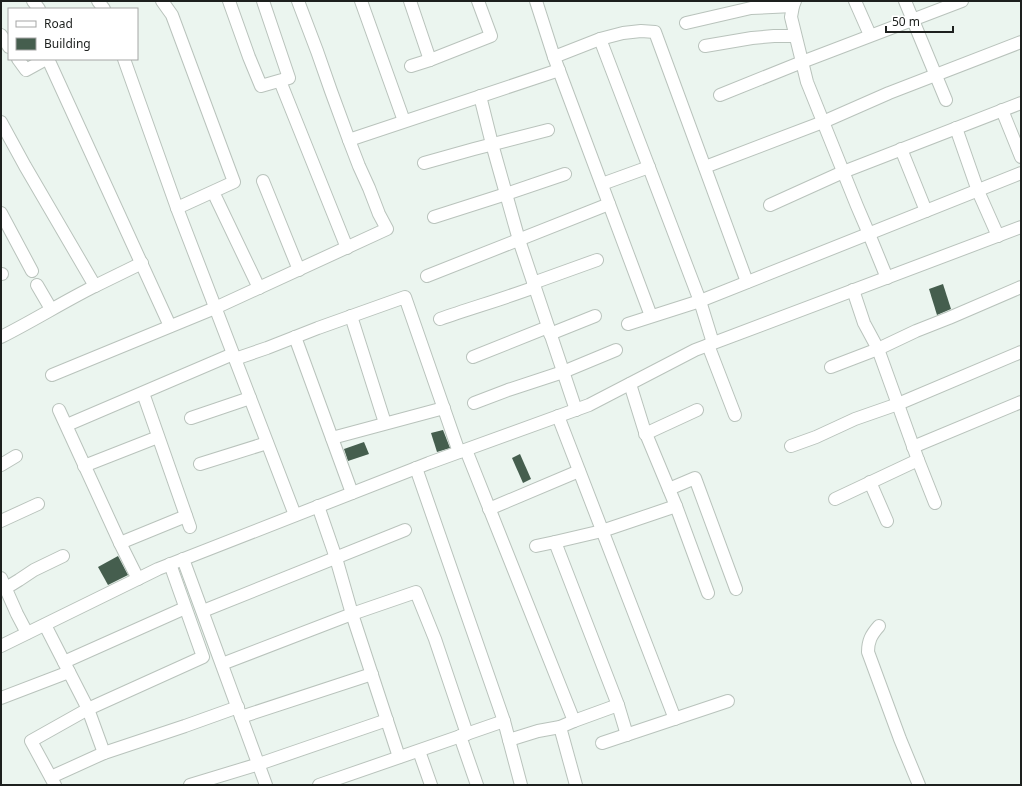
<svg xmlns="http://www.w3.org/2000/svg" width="1022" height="786" viewBox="0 0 1022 786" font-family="'Noto Sans',sans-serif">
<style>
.building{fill:#455e4e}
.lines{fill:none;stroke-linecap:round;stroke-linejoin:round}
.minor-casing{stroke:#b9c3bc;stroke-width:14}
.minor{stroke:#fff;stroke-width:12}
</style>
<rect width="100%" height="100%" fill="#ebf5ef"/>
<!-- building -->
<g class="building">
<polygon points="943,284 951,309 937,315 929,289"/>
<polygon points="443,430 450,448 437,452 431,433"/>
<polygon points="364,442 369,454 348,461 344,449"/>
<polygon points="520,454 531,479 523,483 512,458"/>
<polygon points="118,556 128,575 108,585 98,567"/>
</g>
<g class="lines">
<defs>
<g id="minor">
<polyline points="33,1 39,9"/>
<polyline points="98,1 104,9"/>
<polyline points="162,1 172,15 234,182 177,208"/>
<polyline points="229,1 249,57 261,86 289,78 263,1"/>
<polyline points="361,1 404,121"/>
<polyline points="410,1 430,60"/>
<polyline points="536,1 554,57 651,316"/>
<polyline points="795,1 793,6 791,17 807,82 857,206 869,234 887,278"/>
<polyline points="855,1 870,35"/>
<polyline points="905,1 946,100"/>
<polyline points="686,23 751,8 793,6"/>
<polyline points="1,35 9,47"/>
<polyline points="600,39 700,301 713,343"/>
<polyline points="705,46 752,38 774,36 795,36"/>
<polyline points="554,57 600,39 623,33 641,31 655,32 747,282"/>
<polyline points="18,59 26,70 46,59"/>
<polyline points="48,59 170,326"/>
<polyline points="124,59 177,208 295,515"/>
<polyline points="411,66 430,60 491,36 478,1"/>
<polyline points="280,81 347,248"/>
<polyline points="720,95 802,62 962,1"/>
<polyline points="480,96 492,144 519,240 576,410"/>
<polyline points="1002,110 1021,157"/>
<polyline points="1,122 25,166 95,286 142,263"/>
<polyline points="956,128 978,191 998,236"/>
<polyline points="349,140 559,70"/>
<polyline points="901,149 926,211"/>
<polyline points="424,163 474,149 548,130"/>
<polyline points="705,167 823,122 889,93 1021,42"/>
<polyline points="263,181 299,270"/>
<polyline points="602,184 649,167"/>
<polyline points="216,198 259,288"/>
<polyline points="770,205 843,172 1021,103"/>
<polyline points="1,213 32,271"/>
<polyline points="434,217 506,194 565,174"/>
<polyline points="1,274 2,274"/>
<polyline points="427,276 609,204"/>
<polyline points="533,283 597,260"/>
<polyline points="37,285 51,309"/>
<polyline points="853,290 864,323 878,349 918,460 935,503"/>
<polyline points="351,316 385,423"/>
<path d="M440 319C471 308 503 299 535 287"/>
<polyline points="628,324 700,301 1021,173"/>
<polyline points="550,334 595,316"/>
<path d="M1 337C33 321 63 302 95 286"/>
<polyline points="295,337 352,493"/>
<polyline points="708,345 735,415"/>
<polyline points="473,357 548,327"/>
<polyline points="235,359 267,348 318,328 405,297 459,452"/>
<polyline points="831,367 878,349 916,331 949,318 1021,287"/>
<polyline points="52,375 215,308 387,229 379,214 369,188 359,166 349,140 331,91 317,51 298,1"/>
<polyline points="630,384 644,429 676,506 708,593"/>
<polyline points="143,393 190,527"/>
<polyline points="474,403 508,390 563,372 616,350"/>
<polyline points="59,410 120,543 138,579"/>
<polyline points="558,416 675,719"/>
<polyline points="191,418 250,398"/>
<polyline points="67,425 233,354"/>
<polyline points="645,434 697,410"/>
<polyline points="332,438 444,408"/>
<polyline points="791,446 816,437 855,419 898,404 1021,352"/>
<polyline points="913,447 1021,402"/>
<polyline points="466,450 574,721"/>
<polyline points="200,464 267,443"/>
<polyline points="1,465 16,456"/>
<polyline points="84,466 158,437"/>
<polyline points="416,468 504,721 521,785"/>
<polyline points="870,482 887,521"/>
<polyline points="669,489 695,478 736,589"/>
<polyline points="835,499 918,460"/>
<polyline points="318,506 336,558 352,614 399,757"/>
<polyline points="489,509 579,471"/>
<polyline points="1,521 38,504"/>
<polyline points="120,543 186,516"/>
<polyline points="536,546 555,542"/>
<polyline points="183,559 266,785"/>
<polyline points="1,578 17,614 27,633"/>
<polyline points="6,588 19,580 34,570 63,556"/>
<polyline points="203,611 405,530"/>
<polyline points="45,625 88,709 104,753"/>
<path d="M879 626C871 635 868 641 868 652L900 739 919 785"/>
<polyline points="1,646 158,569 429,463 589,405 695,350 1021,227"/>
<polyline points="64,662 185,608"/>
<polyline points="222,664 352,614 416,592 435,639 467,734"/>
<polyline points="1,698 69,672"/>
<polyline points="618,705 627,735"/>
<polyline points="241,717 372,674"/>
<polyline points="560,727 576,785"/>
<polyline points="460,736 477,785"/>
<polyline points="509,740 538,731 560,727 574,721 618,705 555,542 602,531 676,506"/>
<polyline points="602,743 728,701"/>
<polyline points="419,751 431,785"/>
<polyline points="51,777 104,753 185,726 238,707"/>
<polyline points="55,785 31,741 88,709 203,657 170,564"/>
<polyline points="190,785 259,764 387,720"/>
<polyline points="319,785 504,721"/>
</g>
</defs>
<!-- minor casing -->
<use href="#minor" class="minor-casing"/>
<!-- minor -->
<use href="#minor" class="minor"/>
</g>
<!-- border -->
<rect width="1022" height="786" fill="none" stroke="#1d201e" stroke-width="4"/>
<!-- legend -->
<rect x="8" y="8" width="130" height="52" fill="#ffffff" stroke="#a5a6a5"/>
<rect x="16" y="21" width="20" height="6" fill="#ffffff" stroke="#a5a6a5"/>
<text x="44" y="28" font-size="12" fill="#1d201e">Road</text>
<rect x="16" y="38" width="20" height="12" fill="#455e4e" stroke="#a5a6a5"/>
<text x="44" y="48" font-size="12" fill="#1d201e">Building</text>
<!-- scale -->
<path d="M886 26v6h67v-6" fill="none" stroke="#1d201e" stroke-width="2"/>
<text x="892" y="26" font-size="12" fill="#1d201e" stroke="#ffffff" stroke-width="3" paint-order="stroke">50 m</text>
</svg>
